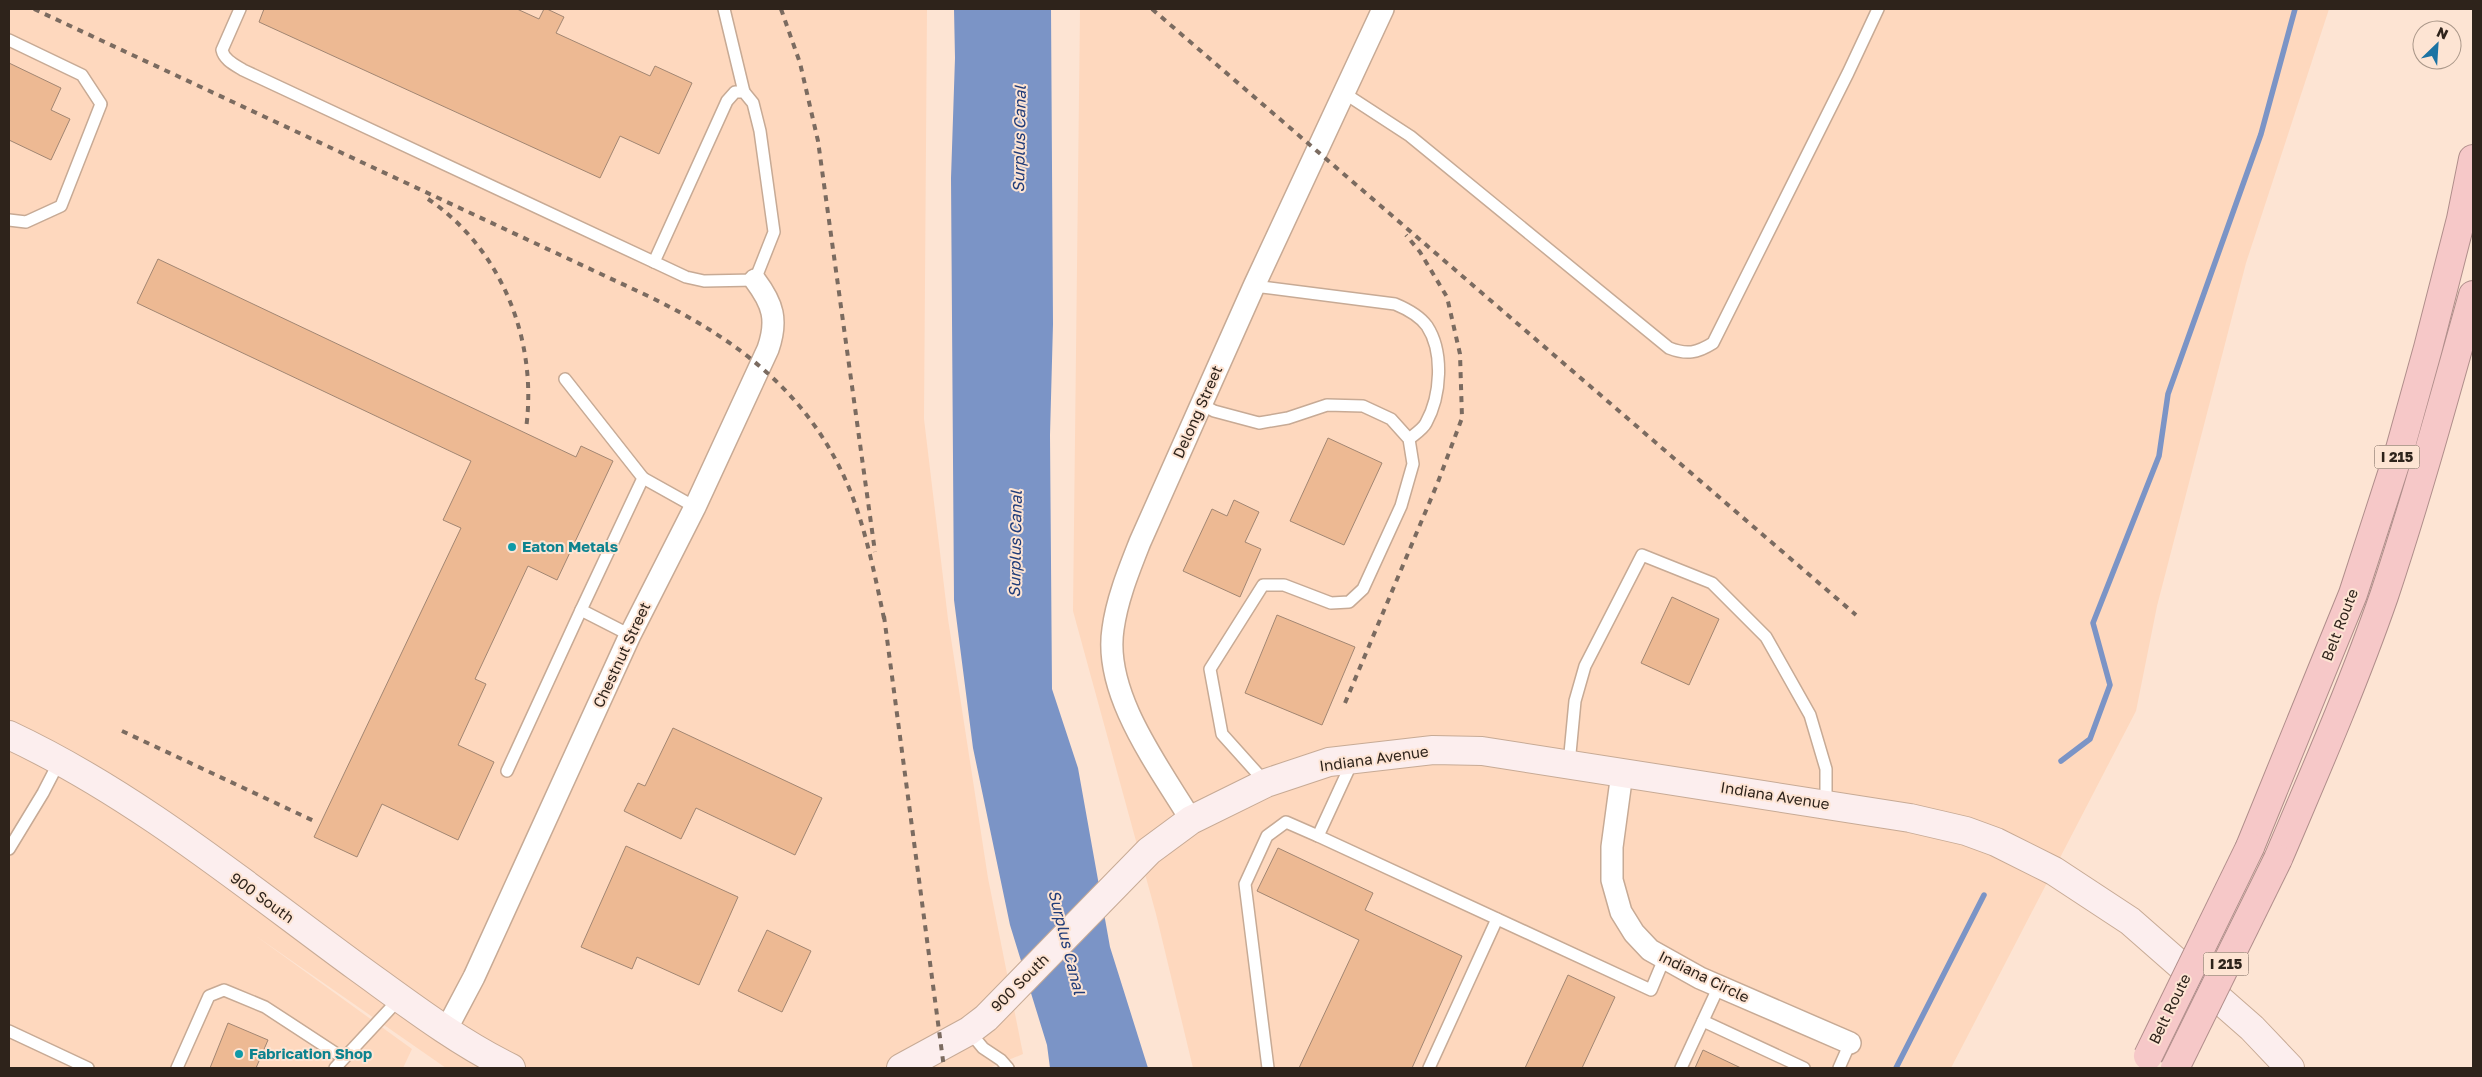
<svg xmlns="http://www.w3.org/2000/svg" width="2482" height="1077" viewBox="0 0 2482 1077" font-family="'Golos Text',sans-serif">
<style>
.built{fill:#fed8be}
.water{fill:#7b94c6}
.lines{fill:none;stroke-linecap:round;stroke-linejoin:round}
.stream{stroke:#7b94c6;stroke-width:5.5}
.building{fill:#edb993;stroke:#a28672}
.lane-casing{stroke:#c7aa95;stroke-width:14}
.street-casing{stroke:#c7aa95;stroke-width:24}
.secondary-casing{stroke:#c7aa95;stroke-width:30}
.highway-casing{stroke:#b08e8b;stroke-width:30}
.lane{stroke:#fff;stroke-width:11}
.street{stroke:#fff;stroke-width:21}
.secondary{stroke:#fceeee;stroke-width:28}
.highway{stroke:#f6c8c8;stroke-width:28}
.rail{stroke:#7b6b60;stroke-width:4;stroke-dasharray:6 6;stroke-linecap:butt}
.highway-bridge-casing{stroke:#b08e8b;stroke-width:30;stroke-linecap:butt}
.highway-bridge{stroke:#f6c8c8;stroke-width:28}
.culture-dot{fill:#0f9aa8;stroke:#fde4d3;stroke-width:2}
.labels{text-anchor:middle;stroke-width:4;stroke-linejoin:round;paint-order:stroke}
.shield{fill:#fde4d3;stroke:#6c5d52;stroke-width:1}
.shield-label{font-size:14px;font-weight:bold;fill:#2e231b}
.street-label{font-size:15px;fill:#2e231b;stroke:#fde4d3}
.culture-label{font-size:15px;font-weight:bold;fill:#0d838f;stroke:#fde4d3;text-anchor:start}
.water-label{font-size:16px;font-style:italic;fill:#203c79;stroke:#fde4d3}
</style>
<rect width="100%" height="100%" fill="#fde4d3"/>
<!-- built -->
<g class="built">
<polygon points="9,9 927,9 924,419 948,619 988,878 1023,1054 989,1068 446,1068 256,936 412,1049 403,1068 9,1068"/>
<polygon points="1080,9 2329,9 2246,263 2157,606 2136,711 1951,1068 1193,1068 1156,914 1073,611"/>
</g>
<!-- water -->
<polygon class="water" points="954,9 1051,9 1053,324 1050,435 1052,689 1078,768 1110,947 1148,1068 1050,1068 1047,1045 1010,925 973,748 954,600 951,178 955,58"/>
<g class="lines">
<!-- stream -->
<g class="stream">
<polyline points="2061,761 2090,739 2110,685 2093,623 2159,456 2168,394 2261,134 2295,9"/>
<polyline points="1896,1068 1984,895"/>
</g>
</g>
<!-- building -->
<g class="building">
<polygon points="264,9 517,9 539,19 544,9 547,9 564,17 556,33 650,76 655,66 692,83 659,154 620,136 600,178 259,22"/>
<polygon points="9,63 61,88 51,110 70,119 51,160 9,140"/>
<polygon points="158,259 576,457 581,446 613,461 557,580 528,566 475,679 486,684 458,745 494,762 458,840 382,804 357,857 314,837 461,528 443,520 471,461 137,303"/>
<polygon points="1328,438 1382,463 1344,545 1290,521"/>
<polygon points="1234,500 1259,512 1245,542 1261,549 1240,597 1183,571 1212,509 1227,516"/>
<polygon points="1672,597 1719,619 1689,685 1641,663"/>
<polygon points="1277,615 1355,647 1322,725 1245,693"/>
<polygon points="673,728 822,798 795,855 696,808 681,839 624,811 638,783 645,786"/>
<polygon points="626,846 738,897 699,985 637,957 632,969 581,947"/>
<polygon points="1278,848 1373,893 1365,910 1462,956 1412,1068 1299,1068 1359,940 1257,891"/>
<polygon points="767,930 811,951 782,1012 738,991"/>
<polygon points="1568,975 1615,997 1582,1068 1525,1068"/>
<polygon points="228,1023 268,1040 256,1068 210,1068"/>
<polygon points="1703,1050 1741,1068 1695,1068"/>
</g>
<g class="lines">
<defs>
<g id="lane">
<path d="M240 9 222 50C224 60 235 65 243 70L654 262"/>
<polyline points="724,9 744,92"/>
<polyline points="9,40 82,75 101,104 61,206 26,222 9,220"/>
<polygon points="735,92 744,92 753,103 760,131 774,232 755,280 704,281 686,277 654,262 727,101"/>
<path d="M1344 93 1410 136 1669 348C1687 355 1697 353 1713 343L1848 73 1878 9"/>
<path d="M1254 286 1395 304C1407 309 1419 315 1427 326 1444 352 1441 396 1426 423 1423 429 1415 434 1409 439"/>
<polyline points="565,379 643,478 581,610 630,635"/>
<polyline points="1201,404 1214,411 1259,423 1288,418 1327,405 1363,406 1391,419 1409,439 1413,464 1401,506 1363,589 1349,602 1331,603 1284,585 1263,585 1210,669 1222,734 1266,783"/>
<polyline points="643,478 695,507"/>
<polyline points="1353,760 1318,836 1651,990 1664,959"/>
<polyline points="1569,764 1575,701 1585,666 1642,555 1712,583 1766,637 1810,715 1826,769 1826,803"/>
<polyline points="507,771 581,610"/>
<polyline points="9,849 43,793 60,760"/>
<polyline points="1703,1021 1804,1068"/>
<polyline points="9,1031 88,1068"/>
<polyline points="969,1031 983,1048 1001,1060 1008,1068"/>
<polyline points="177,1068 209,996 224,990 265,1007 343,1058"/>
<polyline points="335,1068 400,998"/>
<polyline points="1268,1068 1245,884 1267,836 1286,822 1318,836"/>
<polyline points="1429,1068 1497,919"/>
<polyline points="1681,1068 1719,986"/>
<polyline points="1839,1068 1850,1043"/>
</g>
<g id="street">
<polyline points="1622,773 1612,847 1612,880 1621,912 1634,933 1650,950 1700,978 1850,1043"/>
<path d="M1191 820C1159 767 1103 694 1113 629 1117 599 1129 570 1140 542L1254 286 1383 9"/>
<path d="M446 1030 474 977 630 635 695 507 768 349C778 320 773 304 755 280"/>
</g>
<g id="secondary">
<path d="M9 735C135 794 245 885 357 967 407 1003 456 1041 511 1068"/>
<polyline points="901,1068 969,1031 986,1018 1149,851 1191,820 1266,783 1329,762 1433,750 1482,751 1910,818 1966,831 1996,842 2054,871 2130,921 2252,1028 2290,1068"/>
</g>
<g id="highway">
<polyline points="2250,847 2353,594 2400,449 2428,348 2461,219 2473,159"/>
<path d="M2278 859C2315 772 2353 685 2384 596 2417 497 2445 395 2473 295"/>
</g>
</defs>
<!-- lane casing -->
<use href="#lane" class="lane-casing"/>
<!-- street casing -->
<use href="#street" class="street-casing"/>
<!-- secondary casing -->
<use href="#secondary" class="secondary-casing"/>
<!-- highway casing -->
<use href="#highway" class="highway-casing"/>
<!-- lane -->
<use href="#lane" class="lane"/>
<!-- street -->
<use href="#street" class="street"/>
<!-- secondary -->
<use href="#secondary" class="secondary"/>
<!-- highway -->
<use href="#highway" class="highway"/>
<!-- rail -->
<g class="rail">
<path d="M34 9 648 296C741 341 815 398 853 498 868 539 876 581 885 623"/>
<polyline points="781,9 800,63 818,141 875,552"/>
<polyline points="1152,9 1856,615"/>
<path d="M428 199C502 249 538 341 526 429"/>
<polyline points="884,616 944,1068"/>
<polyline points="1345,703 1438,482 1462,418 1460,354 1447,297 1420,252 1406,235"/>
<polyline points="122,731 314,821"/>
</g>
<defs>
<g id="highway-bridge">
<polyline points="2148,1056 2250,847"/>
<polyline points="2175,1068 2278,859"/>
</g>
</defs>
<!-- highway-bridge casing -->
<use href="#highway-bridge" class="highway-bridge-casing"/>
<!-- highway-bridge -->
<use href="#highway-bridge" class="highway-bridge"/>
</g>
<!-- markers -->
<g class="culture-dot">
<circle cx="512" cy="547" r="5"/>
<circle cx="239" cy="1054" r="5"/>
</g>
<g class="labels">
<!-- shield labels -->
<g class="shield">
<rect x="2374.5" y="445.5" width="45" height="23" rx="4"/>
<rect x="2203.5" y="952.5" width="45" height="23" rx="4"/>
</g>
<g class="shield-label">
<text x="2397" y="462">I 215</text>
<text x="2226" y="969">I 215</text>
</g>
<!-- street labels -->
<g class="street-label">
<text transform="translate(1198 412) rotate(-66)" y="5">Delong Street</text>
<text transform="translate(2340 625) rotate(-69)" y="5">Belt Route</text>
<text transform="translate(622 655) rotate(-65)" y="5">Chestnut Street</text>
<text transform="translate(1374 759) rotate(-8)" y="5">Indiana Avenue</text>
<text transform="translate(1775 796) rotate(9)" y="5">Indiana Avenue</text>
<text transform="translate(262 898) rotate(36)" y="5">900 South</text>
<text transform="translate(1704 977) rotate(26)" y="5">Indiana Circle</text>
<text transform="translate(1020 983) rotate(-45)" y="5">900 South</text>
<text transform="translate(2170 1009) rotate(-64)" y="5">Belt Route</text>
</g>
<!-- culture labels -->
<g class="culture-label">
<text x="522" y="552">Eaton Metals</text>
<text x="249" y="1059">Fabrication Shop</text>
</g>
<!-- water labels -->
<g class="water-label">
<text transform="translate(1019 139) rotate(-89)" y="6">Surplus Canal</text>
<text transform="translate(1015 544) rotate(-89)" y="6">Surplus Canal</text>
<text transform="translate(1067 942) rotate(76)" y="6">Surplus Canal</text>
</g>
</g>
<!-- border -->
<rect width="2482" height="1077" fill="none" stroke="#2e231b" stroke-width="20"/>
<!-- north arrow -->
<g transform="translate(2437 45) rotate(25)"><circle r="24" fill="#fde4d3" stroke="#aa9789"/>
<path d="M0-4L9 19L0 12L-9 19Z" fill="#1c73a3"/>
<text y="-8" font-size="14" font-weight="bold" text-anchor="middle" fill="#2e231b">N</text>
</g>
</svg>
